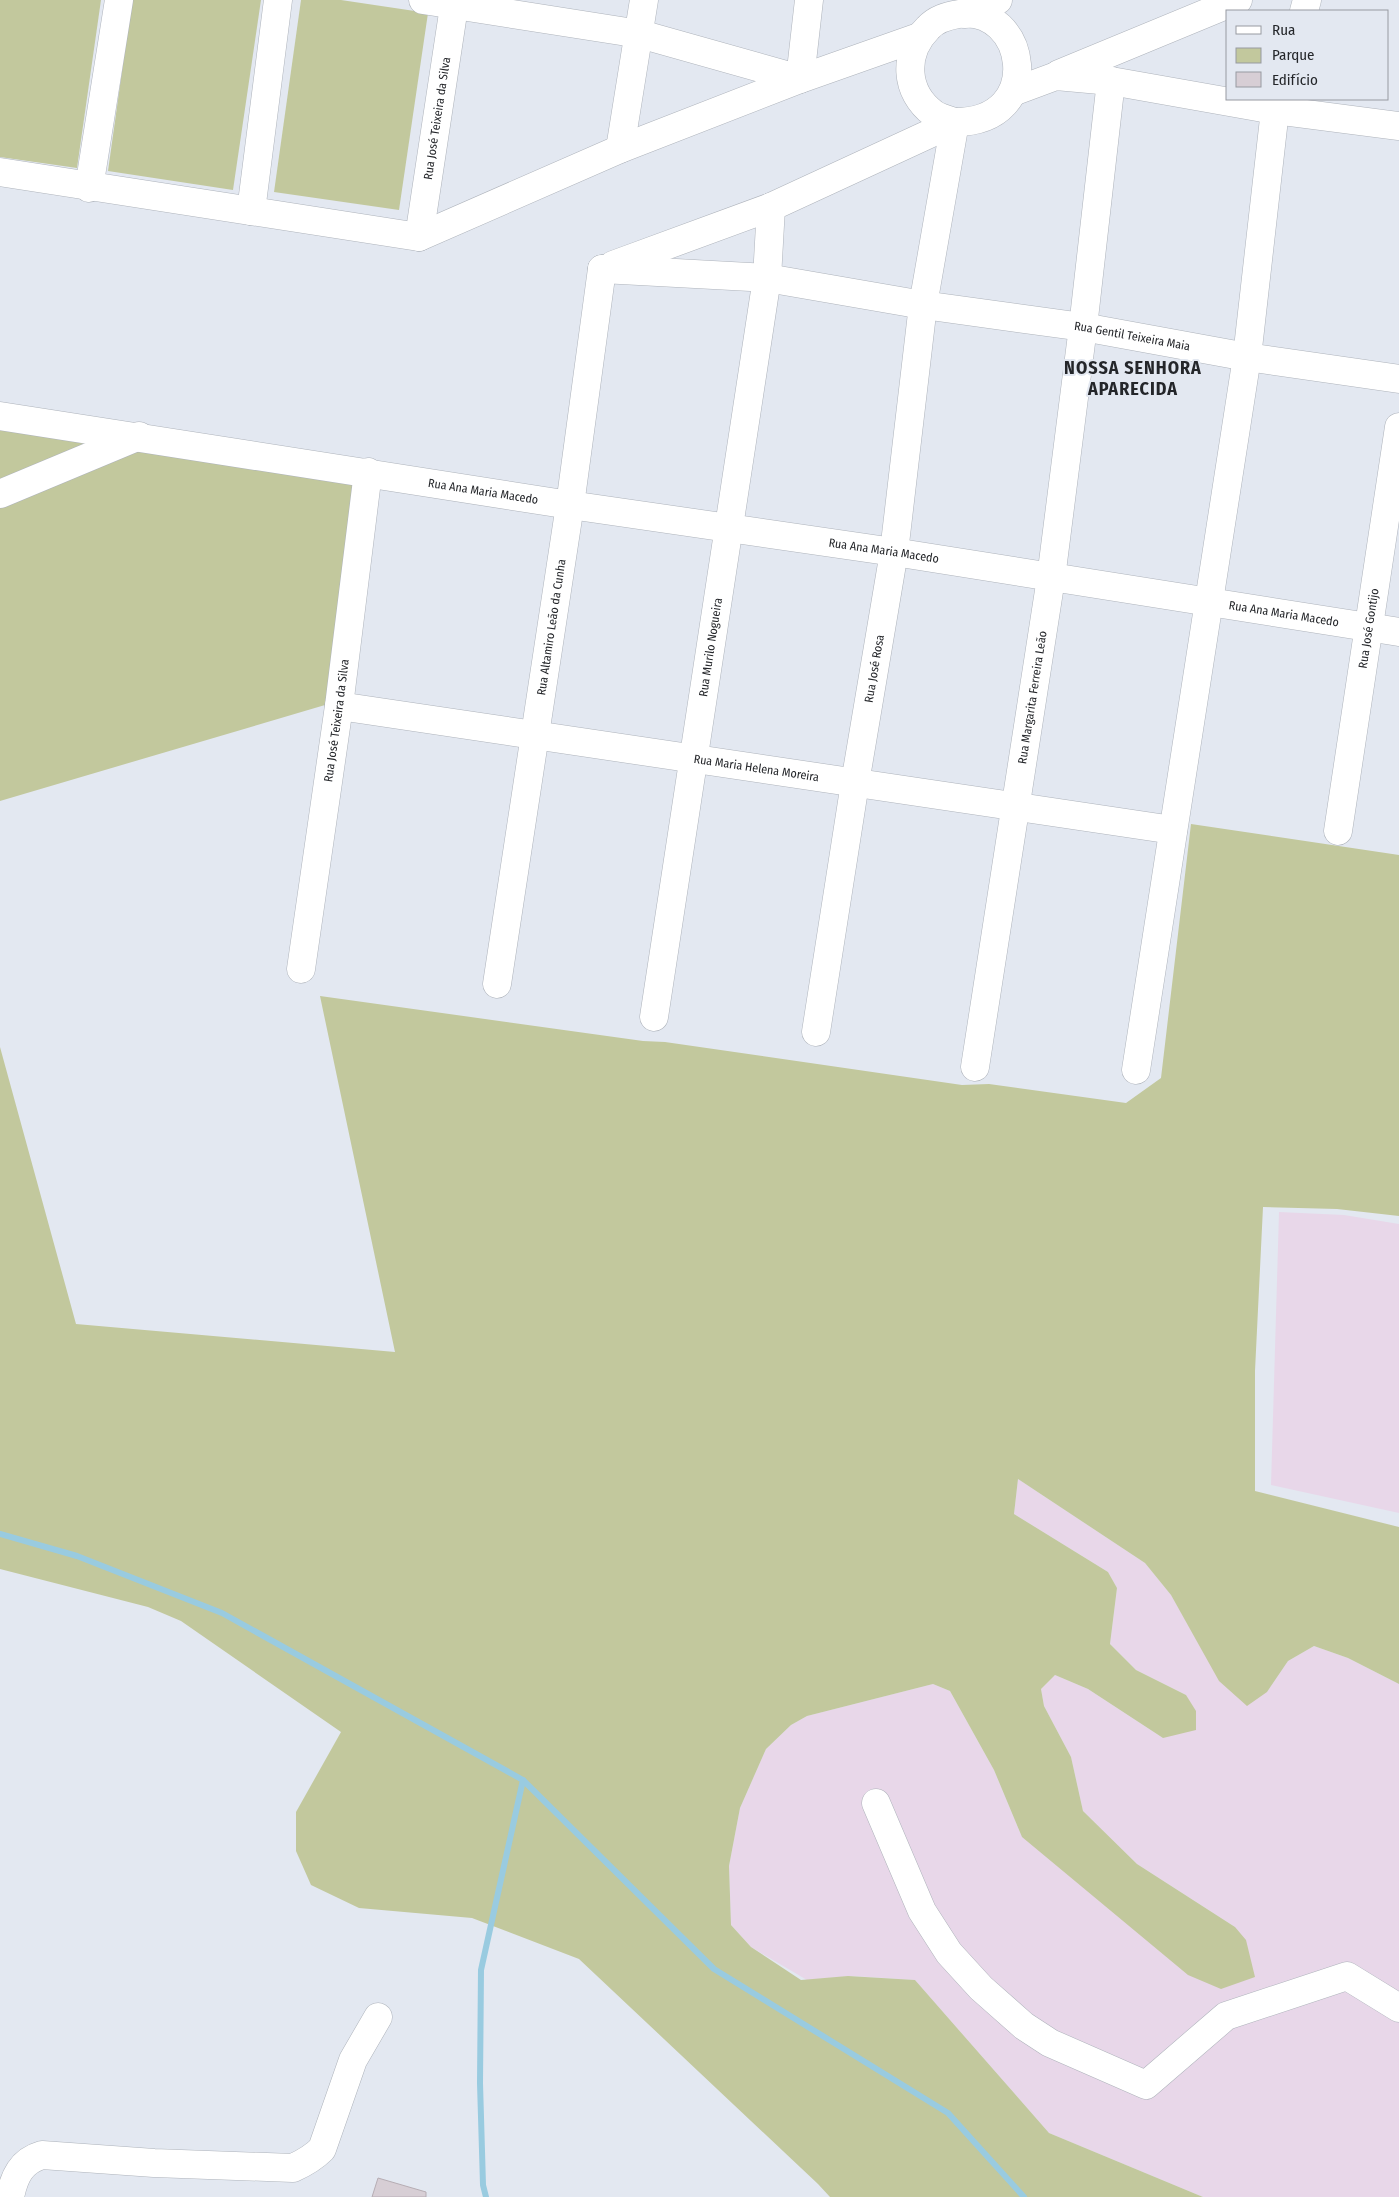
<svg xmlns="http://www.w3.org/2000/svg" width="1399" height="2197" viewBox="0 0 1399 2197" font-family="'Fira Sans Condensed',sans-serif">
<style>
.industrial{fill:#e8d7e9}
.green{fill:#c2c89d}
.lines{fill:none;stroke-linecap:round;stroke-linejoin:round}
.stream{stroke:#99cbe0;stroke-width:6}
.building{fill:#d7ced5;stroke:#b6adb4}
.minor-casing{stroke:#aeb3bb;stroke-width:29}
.minor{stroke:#fff;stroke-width:28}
.labels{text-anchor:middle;stroke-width:4;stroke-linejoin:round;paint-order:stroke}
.street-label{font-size:12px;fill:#24262a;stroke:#e3e8f1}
.district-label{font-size:18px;font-weight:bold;letter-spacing:1px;fill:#24262a;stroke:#e3e8f1}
</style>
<rect width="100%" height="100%" fill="#e3e8f1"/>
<!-- industrial -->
<g class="industrial">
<polygon points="1279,1212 1344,1215 1399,1224 1399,1513 1271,1485"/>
<polygon points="1018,1479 1145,1563 1171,1595 1195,1637 1267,1692 1288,1661 1314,1646 1348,1658 1399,1684 1399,2197 1203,2197 1049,2133 915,1980 852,1976 807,1980 751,1947 731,1925 729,1866 740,1808 766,1749 791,1725 807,1716 933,1684 950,1691 994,1770 1022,1837 1235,1927 1137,1864 1083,1811 1071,1757 1044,1706 1041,1689 1055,1675 1088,1689 1163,1738 1186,1695 1136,1670 1110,1644 1117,1588 1108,1572 1014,1514"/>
</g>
<!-- green -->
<g class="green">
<polygon points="0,0 101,0 77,168 0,157"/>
<polygon points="132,0 261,0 233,190 108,171"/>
<polygon points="301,0 341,0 428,13 399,210 274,192"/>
<polygon points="0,422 121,438 0,487"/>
<polygon points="141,445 360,484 325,705 0,801 0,505"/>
<polygon points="1191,824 1399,855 1399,1216 1337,1209 1263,1207 1255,1371 1255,1491 1399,1527 1399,1684 1348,1658 1314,1646 1288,1661 1267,1692 1247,1706 1219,1681 1171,1595 1145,1563 1018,1479 1014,1514 1108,1572 1117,1588 1110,1644 1136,1670 1186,1695 1196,1711 1196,1730 1163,1738 1088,1689 1055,1675 1041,1689 1044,1706 1071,1757 1083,1811 1137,1864 1235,1927 1246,1940 1255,1977 1221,1989 1188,1975 1022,1837 994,1770 950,1691 933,1684 807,1716 791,1725 766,1749 740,1808 729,1866 731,1925 751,1947 801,1980 848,1976 915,1980 1049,2133 1203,2197 830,2197 818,2184 579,1959 472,1918 359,1908 311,1885 296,1851 296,1812 341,1732 181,1621 148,1607 0,1569 0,1047 76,1324 395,1352 320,996 643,1041 665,1042 962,1085 989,1084 1126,1103 1161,1078"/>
</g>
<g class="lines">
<!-- stream -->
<g class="stream">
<polyline points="0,1534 77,1556 222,1613 523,1780 714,1969 948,2113 1024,2197"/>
<polyline points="486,2197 483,2185 480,2083 481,1970 523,1780"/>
</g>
</g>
<!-- building -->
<polygon class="building" points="378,2178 426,2192 426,2197 372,2197"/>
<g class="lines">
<defs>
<g id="minor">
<polyline points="423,0 640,34 800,79 919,37"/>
<polyline points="1304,11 1307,0"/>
<polyline points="965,14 998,0"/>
<polyline points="1059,74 1238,0"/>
<polyline points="1013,92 1056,76 1111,81 1275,110 1399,126"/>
<polyline points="620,149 644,0"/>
<polyline points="0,172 419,237 620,149 800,79 809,0"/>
<polyline points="89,188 119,0"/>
<polyline points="251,211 278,0"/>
<path id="s1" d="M419 237 455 0"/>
<path d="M613 265 771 207 955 122C1048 122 1026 4 959 14 947 16 936 19 928 28 903 53 904 92 934 114 940 118 949 120 955 122"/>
<path id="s2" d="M602 269 767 278 923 305 1083 327 1247 357 1399 379"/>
<path id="s3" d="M0 416 570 505 894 552 1399 632"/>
<polyline points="0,494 139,436"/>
<path id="s4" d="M339 706 1173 830"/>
<path id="s5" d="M1338 831 1399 427"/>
<path id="s6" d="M301 969 339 706 368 472"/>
<path id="s7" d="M497 984 570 505 602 269"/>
<path id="s8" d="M654 1017 767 278 771 207"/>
<path id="s9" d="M816 1032 855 783 894 552 923 305 955 122"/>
<path id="s10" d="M975 1067 1051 578 1083 327 1111 81"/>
<polyline points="1136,1070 1247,357 1275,110 1278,99"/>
<polyline points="876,1803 922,1911 949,1953 981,1988 1024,2026 1050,2043 1146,2085 1226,2016 1347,1976 1399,2008"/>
<path d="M10 2197C14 2177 21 2161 42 2155L154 2163 293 2168C304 2163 313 2158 322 2149L353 2060 378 2017"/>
</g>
</defs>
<!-- minor casing -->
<use href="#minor" class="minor-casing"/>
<!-- minor -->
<use href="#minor" class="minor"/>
</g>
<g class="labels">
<!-- street labels -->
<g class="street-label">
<text dy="4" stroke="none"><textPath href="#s1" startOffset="120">Rua José Teixeira da Silva</textPath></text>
<text dy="4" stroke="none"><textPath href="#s2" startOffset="535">Rua Gentil Teixeira Maia</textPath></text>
<text dy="4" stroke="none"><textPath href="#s3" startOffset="489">Rua Ana Maria Macedo</textPath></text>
<text dy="4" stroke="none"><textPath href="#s3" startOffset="894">Rua Ana Maria Macedo</textPath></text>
<text dy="4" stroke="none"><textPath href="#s3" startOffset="1299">Rua Ana Maria Macedo</textPath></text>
<text dy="4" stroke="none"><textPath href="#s7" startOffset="361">Rua Altamiro Leão da Cunha</textPath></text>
<text dy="4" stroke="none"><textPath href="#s5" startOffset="205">Rua José Gontijo</textPath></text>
<text dy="4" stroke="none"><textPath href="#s8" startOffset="374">Rua Murilo Nogueira</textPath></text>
<text dy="4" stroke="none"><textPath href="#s9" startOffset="368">Rua José Rosa</textPath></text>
<text dy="4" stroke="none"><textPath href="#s10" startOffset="374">Rua Margarita Ferreira Leão</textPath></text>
<text dy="4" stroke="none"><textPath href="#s6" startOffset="251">Rua José Teixeira da Silva</textPath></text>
<text dy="4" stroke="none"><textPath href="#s4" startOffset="422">Rua Maria Helena Moreira</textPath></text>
</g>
<!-- district labels -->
<g class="district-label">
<text x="1133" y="374">NOSSA SENHORA<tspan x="1133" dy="21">APARECIDA</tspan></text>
</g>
</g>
<!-- legend -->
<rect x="1226" y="10" width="162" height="90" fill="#e3e8f1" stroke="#979aa1"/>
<rect x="1236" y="26" width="25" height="8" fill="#ffffff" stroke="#979aa1"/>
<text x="1272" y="35" font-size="15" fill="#24262a">Rua</text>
<rect x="1236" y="48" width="25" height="15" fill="#c2c89d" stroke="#979aa1"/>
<text x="1272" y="60" font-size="15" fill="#24262a">Parque</text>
<rect x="1236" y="72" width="25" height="15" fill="#d7ced5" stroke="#979aa1"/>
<text x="1272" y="85" font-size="15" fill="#24262a">Edifício</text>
</svg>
